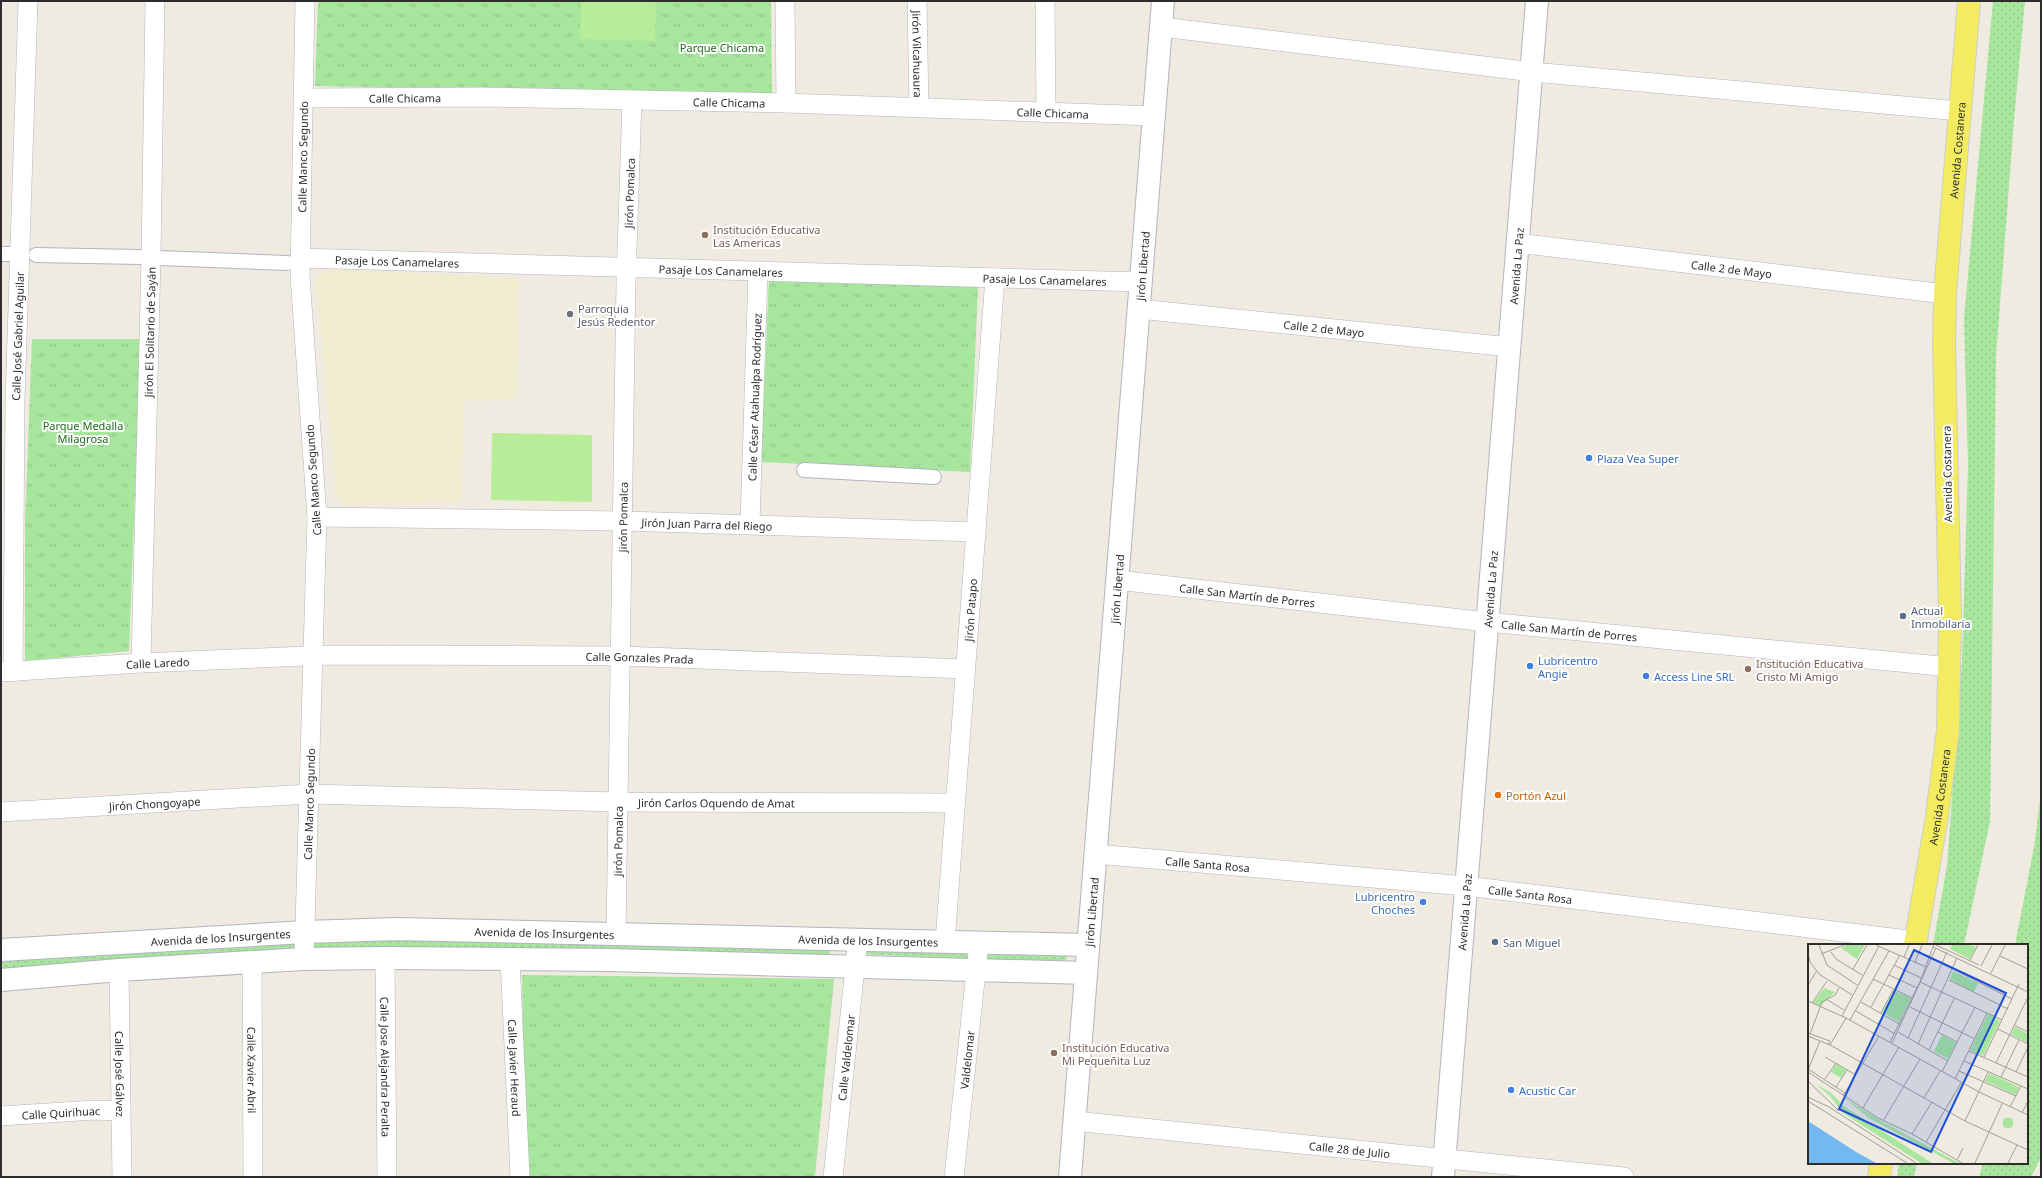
<svg xmlns="http://www.w3.org/2000/svg" width="2042" height="1178" font-family="'Noto Sans',sans-serif">
  <defs>
    <pattern id="grass-dots" width="8" height="8" patternUnits="userSpaceOnUse"><rect width="8" height="8" fill="#a8e59d"/><path d="M2 2h.1M6 6h.1" fill="none" stroke="#91c588" stroke-width="1.8" stroke-linecap="round"/></pattern>
    <pattern id="park-tufts" width="24" height="20" patternUnits="userSpaceOnUse"><rect width="24" height="20" fill="#a8e59d"/><path d="M3 7l-1-3M5 7V3M7 7l1-3M15 17l-1-3M17 17v-4M19 17l1-3" fill="none" stroke="#91c588"/></pattern>
  </defs>
  <rect width="100%" height="100%" fill="#efebe0"/>
  <path fill="#f0ecd0" d="M328,269L519,278L517,399L464,401L462,502L344,505L336,496L316,279Z"/>
  <path fill="url(#grass-dots)" d="M1993,1H2025L2014,120L1996,357L1990,821L1964,945H1933L1947,866L1962,663L1968,465L1964,319Z
    M2041,793V1158L2031,1177H1979L1983,1163H2027V945H2015L2034,847Z
    M385,935L830,943V956L1,975V958Z
    M863,946L1068,952L1065,963L860,954Z
    M1899,1163H1917L1914,1177H1897Z"/>
  <path fill="url(#park-tufts)" d="M318,1H771L772,94L315,86Z
    M769,277L978,287L970,472L761,462Z
    M32,339H141L129,651L25,661V523Z
    M522,975L834,979L815,1177H526Z"/>
  <path fill="#b9ec99" d="M581,1H656L655,41L580,39Z
    M492,433L592,435V502L491,500Z"/>
  <g fill="none" stroke-linecap="round" stroke-linejoin="round">
    <g stroke="#b3b3c1" stroke-width="16">
      <path id="pedestrian" d="M1,254H12
        M36,255L140,257
        M159,258L287,263
        M804,470L934,477"/>
    </g>
    <g stroke="#b3b3c1" stroke-width="20">
      <g id="minor">
        <path d="M785,1L786,103"/>
        <path id="s1" d="M917,1L919,108"/>
        <path d="M1045,1L1046,113"/>
        <path d="M1162,27L1533,72L1959,111"/>
        <path id="s2" d="M303,98L482,97L786,103L1154,116"/>
        <path id="s3" d="M1517,243L1945,294"/>
        <path id="s4" d="M300,258L1141,282"/>
        <path id="s5" d="M1139,309L1510,347"/>
        <path id="s6" d="M317,517L624,521L976,532"/>
        <path id="s7" d="M750,524L758,271"/>
        <path id="s8" d="M1117,580L1487,622L1950,667"/>
        <path id="s9" d="M141,663L151,258L155,1"/>
        <path id="s10" d="M1,672L141,663L330,655L622,656L965,669"/>
        <path id="s11" d="M13,672L15,400L28,1"/>
        <path id="s12" d="M1,812L309,794L619,802L955,803"/>
        <path id="s13" d="M1095,854L1466,886L1916,941"/>
        <path id="s14" d="M616,934L626,281L632,100"/>
        <path id="s15" d="M945,942L995,278"/>
        <path id="s16" d="M385,958L387,1177"/>
        <path id="s17" d="M304,959L317,517L300,276L305,1"/>
        <path id="s18" d="M510,959L520,1177"/>
        <path id="s19" d="M252,962L253,1177"/>
        <path id="s20" d="M119,970L122,1177"/>
        <path id="s21" d="M1,1116L95,1110L121,1111"/>
        <path id="s22" d="M1074,1121L1624,1177"/>
        <path id="s23" d="M833,1177L858,939"/>
        <path id="s24" d="M954,1177L979,943"/>
      </g>
    </g>
    <g stroke="#b3b3c1" stroke-width="24">
      <g id="tertiary">
        <path id="s25" d="M1,950L305,932L397,929L1088,945"/>
        <path d="M1,980L119,970L304,959L385,958L609,960L1086,973"/>
        <path id="s26" d="M1070,1177L1163,1"/>
      </g>
    </g>
    <g stroke="#b3b3c1" stroke-width="24">
      <g id="secondary">
        <path id="s27" d="M1443,1177L1537,1"/>
      </g>
    </g>
    <g stroke="#cdcdcd" stroke-width="24">
      <g id="primary">
        <path id="s28" d="M1915,945L1937,816L1948,730L1950,617L1944,344L1945,294L1969,1"/>
        <path d="M1879,1177L1881,1163"/>
      </g>
    </g>
    <use href="#pedestrian" stroke="#fff" stroke-width="14"/>
    <use href="#minor" stroke="#fff" stroke-width="19"/>
    <use href="#tertiary" stroke="#fff" stroke-width="22"/>
    <use href="#secondary" stroke="#fff" stroke-width="22"/>
    <use href="#primary" stroke="#f3ec61" stroke-width="22"/>
  </g>
  <g fill="#8d6e63" stroke="#fff" stroke-width="1.5">
    <circle cx="705" cy="235" r="4"/>
    <circle cx="1748" cy="669" r="4"/>
    <circle cx="1054" cy="1053" r="4"/>
  </g>
  <circle fill="#6b7280" stroke="#fff" stroke-width="1.5" cx="570" cy="314" r="4"/>
  <g fill="#3f7fe0" stroke="#fff" stroke-width="1.5">
    <circle cx="1589" cy="458" r="4"/>
    <circle cx="1530" cy="666" r="4"/>
    <circle cx="1646" cy="676" r="4"/>
    <circle cx="1423" cy="902" r="4"/>
    <circle cx="1511" cy="1090" r="4"/>
  </g>
  <g fill="#5c6f8a" stroke="#fff" stroke-width="1.5">
    <circle cx="1903" cy="616" r="4"/>
    <circle cx="1495" cy="942" r="4"/>
  </g>
  <circle fill="#e8710a" stroke="#fff" stroke-width="1.5" cx="1498" cy="795" r="4"/>
  <g text-anchor="middle" dominant-baseline="central" stroke-width="4" stroke-linejoin="round" paint-order="stroke">
    <g font-size="11" fill="#1c6d1a" stroke="#fff">
      <text x="722" y="47">Parque Chicama</text>
      <text x="83" y="425">Parque Medalla<tspan x="83" dy="13">Milagrosa</tspan></text>
    </g>
    <g font-size="11" fill="#2d2d2d" stroke="#fff">
      <text stroke="none"><textPath href="#s1" startOffset="53">Jirón Vilcahuaura</textPath></text>
      <text stroke="none"><textPath href="#s2" startOffset="102">Calle Chicama</textPath></text>
      <text stroke="none"><textPath href="#s2" startOffset="426">Calle Chicama</textPath></text>
      <text stroke="none"><textPath href="#s2" startOffset="750">Calle Chicama</textPath></text>
      <text stroke="none"><textPath href="#s28" startOffset="798">Avenida Costanera</textPath></text>
      <text stroke="none"><textPath href="#s17" startOffset="803">Calle Manco Segundo</textPath></text>
      <text stroke="none"><textPath href="#s14" startOffset="741">Jirón Pomalca</textPath></text>
      <text stroke="none"><textPath href="#s4" startOffset="97">Pasaje Los Canamelares</textPath></text>
      <text stroke="none"><textPath href="#s26" startOffset="914">Jirón Libertad</textPath></text>
      <text stroke="none"><textPath href="#s27" startOffset="914">Avenida La Paz</textPath></text>
      <text stroke="none"><textPath href="#s3" startOffset="216">Calle 2 de Mayo</textPath></text>
      <text stroke="none"><textPath href="#s4" startOffset="421">Pasaje Los Canamelares</textPath></text>
      <text stroke="none"><textPath href="#s4" startOffset="745">Pasaje Los Canamelares</textPath></text>
      <text stroke="none"><textPath href="#s5" startOffset="186">Calle 2 de Mayo</textPath></text>
      <text stroke="none"><textPath href="#s9" startOffset="331">Jirón El Solitario de Sayán</textPath></text>
      <text stroke="none"><textPath href="#s11" startOffset="336">Calle José Gabriel Aguilar</textPath></text>
      <text stroke="none"><textPath href="#s7" startOffset="127">Calle César Atahualpa Rodríguez</textPath></text>
      <text transform="translate(1947 474) rotate(-91)">Avenida Costanera</text>
      <text transform="translate(313 480) rotate(-94)">Calle Manco Segundo</text>
      <text stroke="none"><textPath href="#s14" startOffset="417">Jirón Pomalca</textPath></text>
      <text stroke="none"><textPath href="#s6" startOffset="390">Jirón Juan Parra del Riego</textPath></text>
      <text stroke="none"><textPath href="#s26" startOffset="590">Jirón Libertad</textPath></text>
      <text stroke="none"><textPath href="#s27" startOffset="590">Avenida La Paz</textPath></text>
      <text stroke="none"><textPath href="#s8" startOffset="131">Calle San Martín de Porres</textPath></text>
      <text stroke="none"><textPath href="#s15" startOffset="333">Jirón Patapo</textPath></text>
      <text stroke="none"><textPath href="#s8" startOffset="455">Calle San Martín de Porres</textPath></text>
      <text stroke="none"><textPath href="#s10" startOffset="639">Calle Gonzales Prada</textPath></text>
      <text stroke="none"><textPath href="#s10" startOffset="157">Calle Laredo</textPath></text>
      <text stroke="none"><textPath href="#s28" startOffset="150">Avenida Costanera</textPath></text>
      <text stroke="none"><textPath href="#s12" startOffset="716">Jirón Carlos Oquendo de Amat</textPath></text>
      <text stroke="none"><textPath href="#s12" startOffset="154">Jirón Chongoyape</textPath></text>
      <text stroke="none"><textPath href="#s17" startOffset="155">Calle Manco Segundo</textPath></text>
      <text stroke="none"><textPath href="#s14" startOffset="93">Jirón Pomalca</textPath></text>
      <text stroke="none"><textPath href="#s13" startOffset="113">Calle Santa Rosa</textPath></text>
      <text stroke="none"><textPath href="#s13" startOffset="437">Calle Santa Rosa</textPath></text>
      <text stroke="none"><textPath href="#s26" startOffset="266">Jirón Libertad</textPath></text>
      <text stroke="none"><textPath href="#s27" startOffset="266">Avenida La Paz</textPath></text>
      <text stroke="none"><textPath href="#s25" startOffset="544">Avenida de los Insurgentes</textPath></text>
      <text stroke="none"><textPath href="#s25" startOffset="220">Avenida de los Insurgentes</textPath></text>
      <text stroke="none"><textPath href="#s25" startOffset="868">Avenida de los Insurgentes</textPath></text>
      <text stroke="none"><textPath href="#s23" startOffset="120">Calle Valdelomar</textPath></text>
      <text stroke="none"><textPath href="#s24" startOffset="118">Valdelomar</textPath></text>
      <text stroke="none"><textPath href="#s16" startOffset="109">Calle Jose Alejandra Peralta</textPath></text>
      <text stroke="none"><textPath href="#s18" startOffset="109">Calle Javier Heraud</textPath></text>
      <text stroke="none"><textPath href="#s19" startOffset="108">Calle Xavier Abril</textPath></text>
      <text stroke="none"><textPath href="#s20" startOffset="104">Calle José Gálvez</textPath></text>
      <text stroke="none"><textPath href="#s21" startOffset="60">Calle Quirihuac</textPath></text>
      <text stroke="none"><textPath href="#s22" startOffset="277">Calle 28 de Julio</textPath></text>
    </g>
    <g font-size="11" fill="#785e54" stroke="#fff" text-anchor="start">
      <text x="713" y="229">Institución Educativa<tspan x="713" dy="13">Las Americas</tspan></text>
      <text x="1756" y="663">Institución Educativa<tspan x="1756" dy="13">Cristo Mi Amigo</tspan></text>
      <text x="1062" y="1047">Institución Educativa<tspan x="1062" dy="13">Mi Pequeñita Luz</tspan></text>
    </g>
    <g font-size="11" fill="#5b616d" stroke="#fff" text-anchor="start">
      <text x="578" y="308">Parroquia<tspan x="578" dy="13">Jesús Redentor</tspan></text>
    </g>
    <g font-size="11" fill="#366cbe" stroke="#fff" text-anchor="start">
      <text x="1597" y="458">Plaza Vea Super</text>
      <text x="1538" y="660">Lubricentro<tspan x="1538" dy="13">Angie</tspan></text>
      <text x="1654" y="676">Access Line SRL</text>
      <text x="1415" y="896" text-anchor="end">Lubricentro<tspan x="1415" dy="13">Choches</tspan></text>
      <text x="1519" y="1090">Acustic Car</text>
    </g>
    <g font-size="11" fill="#4e5e75" stroke="#fff" text-anchor="start">
      <text x="1911" y="610">Actual<tspan x="1911" dy="13">Inmobilaria</tspan></text>
      <text x="1503" y="942">San Miguel</text>
    </g>
    <g font-size="11" fill="#c56008" stroke="#fff" text-anchor="start">
      <text x="1506" y="795">Portón Azul</text>
    </g>
  </g>
  <g transform="translate(1808 944)">
    <rect width="220" height="220" fill="#efebe0"/>
    <path d="M8,140L23,149L37,163L124,219H113L35,169L22,152ZM36,154L75,178L151,219H145L61,174Z" fill="#a8e59d"/>
    <path d="M38,1H57L49,15L33,4ZM144,1H162L168,3L162,15L142,5ZM145,27L170,39L166,48L142,35ZM16,44L27,48L12,62L5,59ZM86,47L103,54L91,78L74,68ZM180,70L192,77L175,112L162,106ZM207,83L220,90V99L203,90ZM134,91L148,99L140,115L126,107ZM28,120L38,126L33,134L23,128ZM181,129L211,143L208,151L177,137ZM194.5 179a5.5 5.5 0 1 1 11 0a5.5 5.5 0 1 1-11 0Z" fill="#a8e59d"/>
    <path d="M0,177L48,208L68,219H0Z" fill="#73b8f1"/>
    <path fill="none" stroke="#a19f98" stroke-width="1" d="M11,1L19,21L49,41M68,1L118,23M126,1L125,3L220,48M128,1L171,21M23,8L28,15L54,31M0,9L2,18L11,30L44,51M13,10L36,1M192,12L220,25M96,13L101,1M162,16L170,1M107,18L114,1M86,21L113,34M173,22L184,1M45,25L59,1M145,25L204,55M183,29L197,1M81,31L109,44M65,35L104,54M141,36L200,65M112,38L194,76M0,41L8,28M18,55L36,66M0,57L38,74L171,148L220,171M53,58L93,81M4,59L19,37M63,63L92,11M102,63L167,95M48,67L87,90M73,69L85,46M34,72L71,2M42,76L81,7M206,81L220,88M190,85L220,100M90,88L140,117M130,88L149,98M0,89L22,97L20,100M2,90L14,58L27,51L31,44M0,92L24,102L157,177L220,206M100,94L139,8M82,98L112,38L125,3M84,99L128,4M110,100L149,14M22,101L38,74M121,106L146,55M161,107L220,133M17,113L48,131M176,113L211,40M156,117L220,145M188,119L220,53M0,125L37,149L35,151M0,126L12,97M151,127L208,152M0,128L70,174L104,190L154,219M134,128L167,63M208,128L220,103M193,133L211,96M17,135L28,119M147,135L179,69M0,137L31,167M28,143L39,126M37,149L71,92M0,153L21,163L108,219M116,154L132,127M0,157L99,219M202,163L213,142M55,164L91,103M214,169L220,157M75,177L112,115M157,177L180,128M104,190L124,158M118,198L153,139M149,216L155,204M167,219L194,160M200,219L209,201"/>
    <path fill="#1d4ed8" fill-opacity="0.15" stroke="#1d4ed8" stroke-width="2" d="M106,6L198,49L123,208L31,165Z"/>
    <rect width="220" height="220" fill="none" stroke="#2d2d2d" stroke-width="2"/>
  </g>
  <rect width="2042" height="1178" fill="none" stroke="#2d2d2d" stroke-width="4"/>
</svg>
